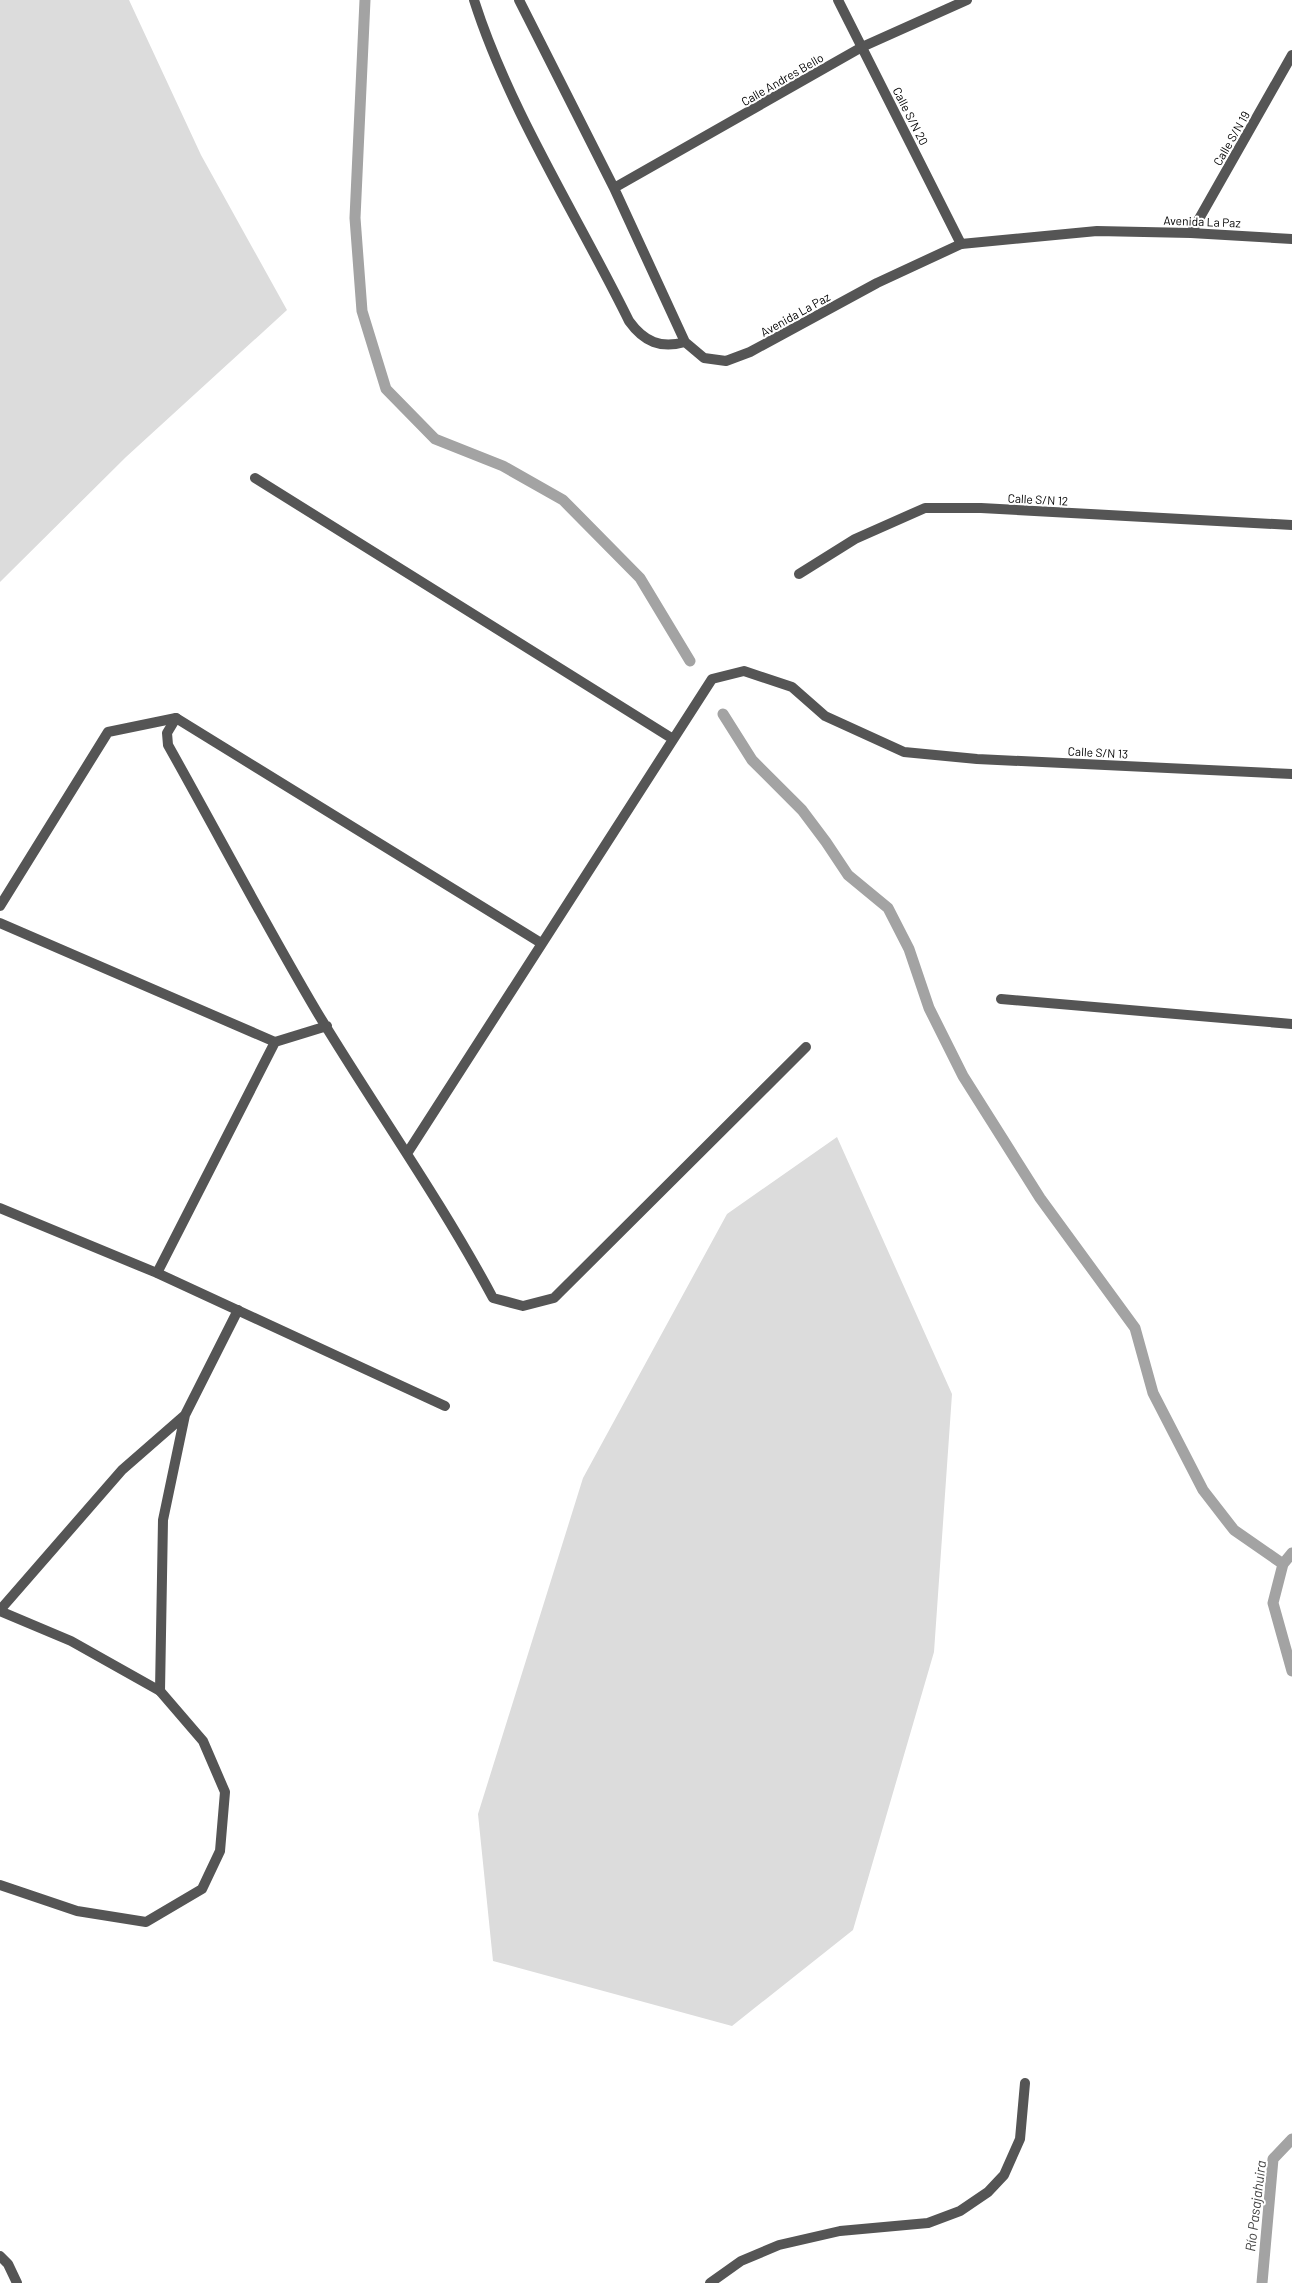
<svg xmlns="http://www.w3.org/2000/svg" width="1292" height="2283" font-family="Barlow,sans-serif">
  <rect width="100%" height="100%" fill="#fff"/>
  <path fill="#dcdcdc" d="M0,0H129L201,155L287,310L126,457L0,582Z
    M837,1137L952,1394L934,1652L853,1930L732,2026L493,1961L478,1814L583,1478L727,1214Z"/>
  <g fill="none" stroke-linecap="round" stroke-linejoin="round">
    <path stroke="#a3a3a3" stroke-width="11" d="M365,0L355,218L362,311L386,389L435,439L503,466L563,500L640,578L690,661
      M723,714L752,760L802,810L826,842L848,875L888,908L909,949L929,1008L963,1076L1040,1198L1135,1328L1153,1393L1203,1490L1234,1530L1283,1564
      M1292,1553L1283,1564L1273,1603L1292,1671
      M1262,2283L1273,2159L1292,2139"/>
    <path stroke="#555" stroke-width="10" d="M838,0L961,244
      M0,906L108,732L176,718
      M0,923L275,1042
      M0,1610L122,1470L185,1415
      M160,1691L163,1520L185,1415L238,1310"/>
    <path stroke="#555" stroke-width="10" d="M474,0C509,110 578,217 629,321C644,342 661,349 685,342
      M519,0L614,188L685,342L704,358L726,361L750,352L877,283L961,244L1097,231L1191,233L1292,239
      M614,188L862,47L967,0
      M1191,233L1292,55
      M255,478L673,739
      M799,574L855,539L925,508H981L1292,525
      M541,943L176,718L167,733L168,745C218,834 265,924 317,1012C375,1108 440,1199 493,1298L523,1306L554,1298L806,1047
      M1001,999L1292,1024
      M408,1152L712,679L744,671L792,687L825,716L904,752L977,759L1292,774
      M0,1208L157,1273L445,1406
      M157,1273L275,1042L327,1026
      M0,1611L71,1641L160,1691L203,1741L225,1792L220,1851L202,1889L146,1922L77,1911L0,1885
      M0,2256L8,2264L17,2283
      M710,2283L741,2261L779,2245L840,2231L928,2223L960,2211L988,2192L1004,2175L1020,2139L1025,2083"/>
  </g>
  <g text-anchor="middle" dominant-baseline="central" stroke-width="4" stroke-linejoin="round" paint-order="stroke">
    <g font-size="12" fill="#000" stroke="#fff">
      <text transform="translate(782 79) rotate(-30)">Calle Andres Bello</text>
      <text transform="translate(911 116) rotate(63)">Calle S/N 20</text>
      <text transform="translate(1231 138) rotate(-60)">Calle S/N 19</text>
      <text transform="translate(1202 221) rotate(2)">Avenida La Paz</text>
      <text transform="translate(795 314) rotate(-29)">Avenida La Paz</text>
      <text transform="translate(1038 499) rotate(3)">Calle S/N 12</text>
      <text transform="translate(1098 752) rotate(3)">Calle S/N 13</text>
    </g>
    <g font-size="14" font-style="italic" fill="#444" stroke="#fff">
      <text transform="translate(1255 2206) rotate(-83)">Río Pasajahuira</text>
    </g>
  </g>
</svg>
